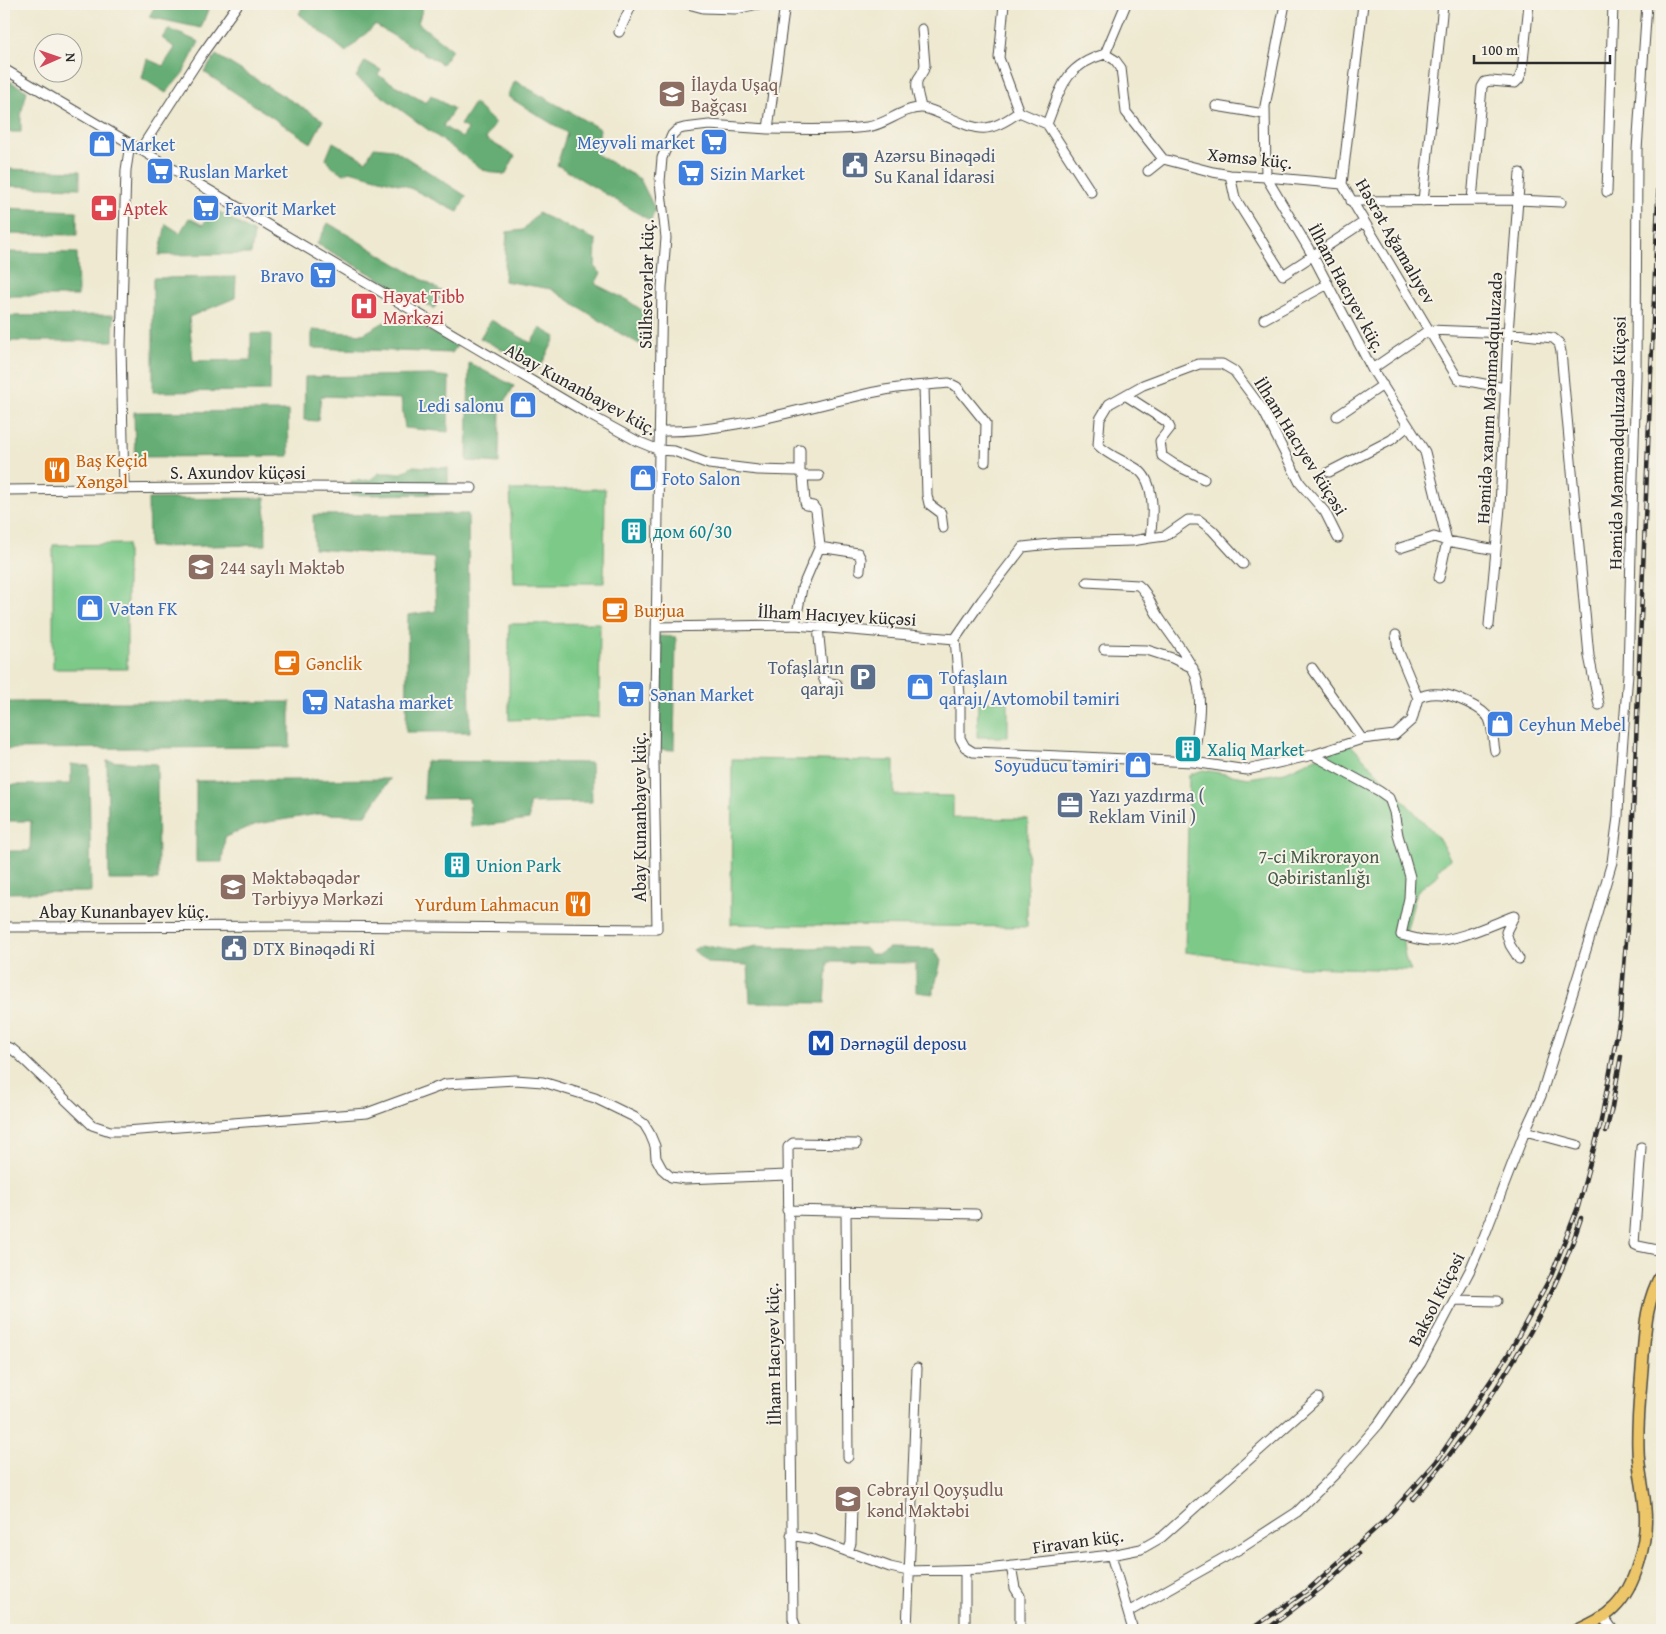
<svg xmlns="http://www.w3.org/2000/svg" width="1666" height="1634" font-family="'Gentium Book Plus',serif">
  <rect width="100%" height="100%" fill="#f7f3e8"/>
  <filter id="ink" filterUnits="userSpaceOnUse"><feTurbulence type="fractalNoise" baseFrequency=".02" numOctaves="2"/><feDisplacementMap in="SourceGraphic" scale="10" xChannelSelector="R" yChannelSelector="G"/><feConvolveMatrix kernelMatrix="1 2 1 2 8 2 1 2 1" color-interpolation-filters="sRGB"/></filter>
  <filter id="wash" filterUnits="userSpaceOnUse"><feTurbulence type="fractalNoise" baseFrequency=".0096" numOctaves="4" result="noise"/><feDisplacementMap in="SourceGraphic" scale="20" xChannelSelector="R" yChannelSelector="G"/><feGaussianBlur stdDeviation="1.12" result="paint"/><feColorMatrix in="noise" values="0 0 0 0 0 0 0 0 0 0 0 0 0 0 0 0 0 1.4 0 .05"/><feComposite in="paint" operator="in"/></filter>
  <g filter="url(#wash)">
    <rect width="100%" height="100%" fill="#eee9d0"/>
    <path fill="#7cc988" stroke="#547a5a" d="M605,489L604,583H514L510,490Z
      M127,544V669H53V545Z
      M600,623L599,717L509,720V624Z
      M978,701H1008V737H977Z
      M1349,743L1436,835L1451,859L1437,870L1439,874L1417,891L1403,943L1405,958L1411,970L1300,967L1185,952L1189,775L1203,770L1249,778L1285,772Z
      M732,759L894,761V795L953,796V818L1028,819L1027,927L731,924Z"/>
    <path fill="#65ad74" stroke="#486c50" d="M156,4H210L201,28L149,17Z
      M304,4H424L418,23L452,50L442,64L375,25L346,52L299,14Z
      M169,29L199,42L183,73L166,93L142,78L147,59L163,66L175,48L162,38Z
      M216,55L323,120L311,143L204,72Z
      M365,61L381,70L378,75L426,103L431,95L454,109L443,126L462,138L468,129L460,125L474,103L495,123L486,139L515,156L505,175L483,170L356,77Z
      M4,78L27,91L21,114V132H4Z
      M515,81L600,129L596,154L640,179L655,209L651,221L557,165L567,133L507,96Z
      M333,142L366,161L374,147L393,149L466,196L458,212L406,186L350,171L344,174L332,167L326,159Z
      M4,169L80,171V188L4,186Z
      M4,208L77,211V235L4,234Z
      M213,208L254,233L251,254L159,255L166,224L180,233L189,218L203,225Z
      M538,213L596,240L595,268L601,273L595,284L627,300L652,317L649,349L621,334L551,289L504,281L507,232L523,230Z
      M328,223L443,292L434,309L317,244Z
      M4,252L77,253L78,296H4Z
      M236,277L235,298L189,317L193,361L251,360V334H271L270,391L153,392V278Z
      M399,314L457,346L452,353L312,348V330L363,334Z
      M114,315L113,341H4V316Z
      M491,320L531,343L540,328L556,337L539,369L480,338Z
      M469,363L514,386L500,410L499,463L467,461Z
      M431,375L449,377L448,432L405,428L401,399L321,396L318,421L304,420L305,377Z
      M288,411L289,456L135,457L134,412Z
      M413,466L448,468V494L351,495V481L370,480L379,473H402Z
      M265,498L266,545L149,547L148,499Z
      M468,514L470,732H406L408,615L436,611L434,558L314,549L313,515Z
      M658,636L676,637L674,750L657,749Z
      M4,702H290V747L4,749Z
      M107,761L157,764L158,880H109Z
      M426,761L591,763L592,802L529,803V820L471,827L469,798L424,799Z
      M71,764L89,766L91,892L4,893V851H30L31,821H4V785L71,784Z
      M390,779L366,815L318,814L257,824L225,837L222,862H196V781Z
      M702,945L732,951L757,946L793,949L826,947L865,948L870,954H879L889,948L934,949L941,961L933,994L916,992V963L828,962L825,1003L750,1002L748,965L708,963L693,950Z"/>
  </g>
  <g filter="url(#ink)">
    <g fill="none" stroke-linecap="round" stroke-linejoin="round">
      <g stroke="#484844" stroke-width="11">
        <path id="minor" d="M688,4L703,8L736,9L758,4H786
          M785,4L768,129L709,125L684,128L677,130L672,135L662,158L660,182L666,238L662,287L659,450L674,451L709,464L758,470L796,471L800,472L803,476L805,502L806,505L813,506L816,510L820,546L802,588L795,625
          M1004,4L999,58L1019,112
          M1225,4H1226
          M1285,4L1265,106L1266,177L1313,256L1372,369L1425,452L1447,541L1439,578
          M1363,4L1342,184L1458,379L1505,388
          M619,32L632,4
          M1105,54L1126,4
          M4,69L588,414L637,441L659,450L654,762L657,929L305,926L4,927
          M1216,106L1264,114
          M921,108C920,100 914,86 918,79C921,74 924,72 925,65L922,29
          M1047,124L1091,192
          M768,129C799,129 836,131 867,127C886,125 902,108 921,108C928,108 936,112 943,115C978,130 986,136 1019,112L1047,124C1061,88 1064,66 1105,54L1115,60L1121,68L1126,112L1163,159L1213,172L1230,175L1266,177L1342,184
          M140,150L203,53L238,4
          M1148,171L1163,159
          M1230,175L1235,198L1283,275L1364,222
          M1607,192L1613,4
          M1472,200L1482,87L1485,82L1491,81L1515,83L1519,79L1522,71L1529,4
          M1351,201L1518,200L1561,202
          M1423,201L1443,4
          M1264,319L1328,284
          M1372,369L1429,330L1508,333L1553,338L1559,343L1561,352L1589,656L1599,705
          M924,386L927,495L929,504L941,513L943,528
          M1125,395L1167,422L1170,428L1160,441L1162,456L1174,464L1204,479
          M1337,416L1383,385
          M660,431C733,433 813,404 885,390C905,386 928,385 949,383L957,387L986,423L985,462
          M800,472V450
          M1329,472L1391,440L1408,426
          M803,476H819
          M124,489L121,345L126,170L130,144
          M4,490L297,487L472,488
          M1150,538L1165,536L1188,520H1199L1212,530L1243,564
          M819,547L858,553L861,559L860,570
          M1400,548L1434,537L1447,541L1496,550
          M1087,582L1138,585C1148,592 1151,606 1158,616C1169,633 1183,650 1192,667C1206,693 1197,734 1193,762
          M1489,625L1500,507L1508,333L1520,173
          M657,627L795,625L955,639L982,600L1023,547L1059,543L1132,541L1150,538C1153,519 1156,481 1137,469C1123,460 1110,457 1098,445L1100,419L1109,404L1143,385L1199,364H1222L1234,371L1263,410L1300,483L1325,512L1338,538
          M818,627L823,677L825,682L837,684
          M1396,635L1398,650L1418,698
          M955,639L960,696V738L965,747L973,752L1193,762L1247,770L1313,755L1362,739L1395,735L1412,720L1418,698
          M1104,649L1147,650L1172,658L1193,668
          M1312,668L1362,739
          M1418,698C1425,694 1433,693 1441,694C1453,695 1484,708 1489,719C1493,728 1493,741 1495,751
          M1313,755L1379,791L1389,798L1394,812L1398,835L1410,877L1409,898L1401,935C1411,937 1422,941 1432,941C1457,941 1490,925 1514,916L1506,932L1510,945L1519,959
          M4,1046L12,1049L18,1054L92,1125L110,1131H126L367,1113L446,1084L515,1080L543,1082L595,1098L634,1117L644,1124L650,1134L655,1146L656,1158L662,1169L671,1177L685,1179L787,1175
          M1525,1131L1577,1145
          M1641,1147L1634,1244L1638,1246L1662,1251
          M787,1210L976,1214
          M846,1212L848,1457
          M1455,1300L1497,1301
          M791,1535L813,1539L890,1567L908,1571L987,1569L1111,1555L1141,1549L1162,1537L1318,1398
          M848,1552L851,1543L852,1507
          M1111,1555L1133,1630
          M1011,1566L1015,1588L1020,1596V1630
          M1128,1612L1243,1547L1297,1512L1337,1472L1378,1425L1421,1363L1470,1270L1482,1242L1525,1131L1541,1096L1590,937L1612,862L1618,817L1619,790L1628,674L1632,511L1636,375L1637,150L1647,4
          M1604,1617L1613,1630
          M797,1630L793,1619L788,1147L793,1143L856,1144
          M907,1630L917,1368
          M965,1630V1570"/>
      </g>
      <g stroke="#484844" stroke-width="14">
        <path id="major" d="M1578,1630C1591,1624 1604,1618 1614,1608C1636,1587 1648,1539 1645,1509C1644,1489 1638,1469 1638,1449C1637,1422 1640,1395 1642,1369C1645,1334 1644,1305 1662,1273"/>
      </g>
      <use href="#minor" stroke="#fff" stroke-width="9"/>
      <use href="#major" stroke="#ecc669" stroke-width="11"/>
      <g stroke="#2b2b2b" stroke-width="4.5">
        <path id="rail" d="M1606,1132L1612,1107L1621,1056
          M1413,1499C1443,1466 1468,1431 1493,1393C1529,1338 1561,1281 1581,1218
          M1250,1630L1309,1589L1385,1520L1436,1462L1508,1355L1551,1276L1578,1207L1600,1126L1620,1018L1630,890L1662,101
          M1266,1630L1325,1585L1358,1554"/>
      </g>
      <use href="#rail" stroke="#f7f3e8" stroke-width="2.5" stroke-dasharray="8" stroke-linecap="butt"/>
    </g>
  </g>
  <defs>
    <g id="school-square" transform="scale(1.4375)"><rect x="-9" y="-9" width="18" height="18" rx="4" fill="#8d6e63" stroke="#f7f3e8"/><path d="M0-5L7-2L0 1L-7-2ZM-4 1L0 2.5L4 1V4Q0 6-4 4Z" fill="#fff"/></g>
    <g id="supermarket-square" transform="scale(1.4375)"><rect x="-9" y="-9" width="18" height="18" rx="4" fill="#3f7fe0" stroke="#f7f3e8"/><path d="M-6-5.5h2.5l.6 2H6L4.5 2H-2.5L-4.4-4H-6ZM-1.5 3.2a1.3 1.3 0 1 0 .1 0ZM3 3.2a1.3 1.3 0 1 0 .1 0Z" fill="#fff"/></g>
    <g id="shop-square" transform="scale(1.4375)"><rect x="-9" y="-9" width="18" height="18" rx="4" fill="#3f7fe0" stroke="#f7f3e8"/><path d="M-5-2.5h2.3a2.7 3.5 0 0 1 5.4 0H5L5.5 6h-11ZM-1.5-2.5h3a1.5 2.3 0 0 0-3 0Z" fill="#fff"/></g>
    <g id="civic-square" transform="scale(1.4375)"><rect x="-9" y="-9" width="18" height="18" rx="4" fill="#5c6f8a" stroke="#f7f3e8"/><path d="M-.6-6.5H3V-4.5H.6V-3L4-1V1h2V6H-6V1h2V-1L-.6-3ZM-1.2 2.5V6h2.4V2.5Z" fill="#fff"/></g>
    <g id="pharmacy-square" transform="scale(1.4375)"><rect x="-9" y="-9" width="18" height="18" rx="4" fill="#e0444e" stroke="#f7f3e8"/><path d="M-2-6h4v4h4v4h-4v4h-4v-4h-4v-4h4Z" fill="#fff"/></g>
    <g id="hospital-square" transform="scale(1.4375)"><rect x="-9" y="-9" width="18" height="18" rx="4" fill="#e0444e" stroke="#f7f3e8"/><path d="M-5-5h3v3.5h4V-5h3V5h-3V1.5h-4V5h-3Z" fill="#fff"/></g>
    <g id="restaurant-square" transform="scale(1.4375)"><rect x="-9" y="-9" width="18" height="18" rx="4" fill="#e8710a" stroke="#f7f3e8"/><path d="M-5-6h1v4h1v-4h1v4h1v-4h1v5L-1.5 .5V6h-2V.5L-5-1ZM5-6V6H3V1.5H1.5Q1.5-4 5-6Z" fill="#fff"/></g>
    <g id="building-square" transform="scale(1.4375)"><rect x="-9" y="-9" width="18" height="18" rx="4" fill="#0f9aa8" stroke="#f7f3e8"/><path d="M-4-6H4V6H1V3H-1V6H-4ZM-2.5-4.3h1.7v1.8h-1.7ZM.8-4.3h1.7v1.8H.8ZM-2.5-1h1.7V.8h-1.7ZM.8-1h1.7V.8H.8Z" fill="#fff"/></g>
    <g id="cafe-square" transform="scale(1.4375)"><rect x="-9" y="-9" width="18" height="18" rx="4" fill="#e8710a" stroke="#f7f3e8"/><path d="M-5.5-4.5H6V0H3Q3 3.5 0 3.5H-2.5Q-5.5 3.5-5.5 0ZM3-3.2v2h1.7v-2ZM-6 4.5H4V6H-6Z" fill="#fff"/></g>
    <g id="parking-square" transform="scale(1.4375)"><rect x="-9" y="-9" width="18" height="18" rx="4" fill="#5c6f8a" stroke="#f7f3e8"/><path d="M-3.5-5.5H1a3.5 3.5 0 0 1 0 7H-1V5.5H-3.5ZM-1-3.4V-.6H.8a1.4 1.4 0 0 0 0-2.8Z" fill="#fff"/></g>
    <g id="office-square" transform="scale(1.4375)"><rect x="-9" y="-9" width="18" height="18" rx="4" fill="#5c6f8a" stroke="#f7f3e8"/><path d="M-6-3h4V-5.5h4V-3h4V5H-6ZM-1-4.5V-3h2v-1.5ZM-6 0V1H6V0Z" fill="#fff"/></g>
    <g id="metro-square" transform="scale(1.4375)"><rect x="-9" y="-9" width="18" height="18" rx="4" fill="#1a4fb4" stroke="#f7f3e8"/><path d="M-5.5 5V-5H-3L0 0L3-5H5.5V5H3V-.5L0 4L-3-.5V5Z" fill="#fff"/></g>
  </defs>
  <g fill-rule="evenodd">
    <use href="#school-square" x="672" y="94"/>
    <use href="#supermarket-square" x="714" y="142"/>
    <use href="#shop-square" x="102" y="144"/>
    <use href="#civic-square" x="855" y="165"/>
    <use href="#supermarket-square" x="160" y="171"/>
    <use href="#supermarket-square" x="691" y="173"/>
    <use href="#pharmacy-square" x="104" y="208"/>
    <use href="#supermarket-square" x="206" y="208"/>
    <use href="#supermarket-square" x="323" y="275"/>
    <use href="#hospital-square" x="364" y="306"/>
    <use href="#shop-square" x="523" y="405"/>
    <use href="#restaurant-square" x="57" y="470"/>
    <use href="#shop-square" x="643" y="478"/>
    <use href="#building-square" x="634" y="531"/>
    <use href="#school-square" x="201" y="567"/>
    <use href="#shop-square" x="90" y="608"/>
    <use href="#cafe-square" x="615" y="610"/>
    <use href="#cafe-square" x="287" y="663"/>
    <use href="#parking-square" x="863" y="677"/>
    <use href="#shop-square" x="920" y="687"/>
    <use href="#supermarket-square" x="631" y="694"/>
    <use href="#supermarket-square" x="315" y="702"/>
    <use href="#shop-square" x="1500" y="724"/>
    <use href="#building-square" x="1188" y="749"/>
    <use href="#shop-square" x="1138" y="765"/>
    <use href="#office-square" x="1070" y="805"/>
    <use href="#building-square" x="457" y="865"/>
    <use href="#school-square" x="233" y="887"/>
    <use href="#restaurant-square" x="578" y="904"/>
    <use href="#civic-square" x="234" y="948"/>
    <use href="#metro-square" x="821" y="1043"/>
    <use href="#school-square" x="848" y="1499"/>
  </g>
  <g text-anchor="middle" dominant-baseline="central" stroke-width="4" stroke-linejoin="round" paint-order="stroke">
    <g font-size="18" fill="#785e54" stroke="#f7f3e8" text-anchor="start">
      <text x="691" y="84">İlayda Uşaq<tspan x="691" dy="21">Bağçası</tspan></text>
      <text x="220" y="567">244 saylı Məktəb</text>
      <text x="252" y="877">Məktəbəqədər<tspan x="252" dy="21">Tərbiyyə Mərkəzi</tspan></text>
      <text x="867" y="1489">Cəbrayıl Qoyşudlu<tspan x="867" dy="21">kənd Məktəbi</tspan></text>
    </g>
    <g font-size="18" fill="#366cbe" stroke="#f7f3e8" text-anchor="start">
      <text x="695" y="142" text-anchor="end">Meyvəli market</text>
      <text x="121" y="144">Market</text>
      <text x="179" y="171">Ruslan Market</text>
      <text x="710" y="173">Sizin Market</text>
      <text x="225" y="208">Favorit Market</text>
      <text x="304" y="275" text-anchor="end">Bravo</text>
      <text x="504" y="405" text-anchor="end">Ledi salonu</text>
      <text x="662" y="478">Foto Salon</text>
      <text x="109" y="608">Vətən FK</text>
      <text x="939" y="677">Tofaşlaın<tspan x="939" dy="21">qarajı/Avtomobil təmiri</tspan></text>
      <text x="650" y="694">Sənan Market</text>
      <text x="334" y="702">Natasha market</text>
      <text x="1519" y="724">Ceyhun Mebel</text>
      <text x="1119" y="765" text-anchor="end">Soyuducu təmiri</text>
    </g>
    <g font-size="18" fill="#4e5e75" stroke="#f7f3e8" text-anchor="start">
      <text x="874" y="155">Azərsu Binəqədi<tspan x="874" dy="21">Su Kanal İdarəsi</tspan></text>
      <text x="844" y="667" text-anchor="end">Tofaşların<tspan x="844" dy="21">qarajı</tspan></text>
      <text x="1089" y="795">Yazı yazdırma (<tspan x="1089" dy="21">Reklam Vinil )</tspan></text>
      <text x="253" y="948">DTX Binəqədi Rİ</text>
    </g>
    <g font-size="18" fill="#2b2b2b" stroke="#f7f3e8">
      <text transform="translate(1250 158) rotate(6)">Xəmsə küç.</text>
      <text transform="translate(1396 241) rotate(60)">Həsrət Ağamalıyev</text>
      <text transform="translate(646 284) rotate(-89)">Sülhsevərlər küç.</text>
      <text transform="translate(1347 288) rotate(62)">İlham Hacıyev küç.</text>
      <text transform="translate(581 389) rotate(29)">Abay Kunanbayev küç.</text>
      <text transform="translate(1489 398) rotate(-87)">Həmidə xanım Məmmədquluzadə</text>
      <text transform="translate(1617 443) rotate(-89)">Həmidə Məmmədquluzadə Küçəsi</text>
      <text transform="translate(1301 446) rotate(58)">İlham Hacıyev küçəsi</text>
      <text x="238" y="472">S. Axundov küçəsi</text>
      <text transform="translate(837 615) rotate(3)">İlham Hacıyev küçəsi</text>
      <text transform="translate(639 817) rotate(-90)">Abay Kunanbayev küç.</text>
      <text x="124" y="911">Abay Kunanbayev küç.</text>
      <text transform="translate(1436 1299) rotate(-63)">Baksol Küçəsi</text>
      <text transform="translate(773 1354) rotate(-91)">İlham Hacıyev küç.</text>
      <text transform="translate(1078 1541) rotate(-8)">Firavan küç.</text>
    </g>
    <g font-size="18" fill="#be3a42" stroke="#f7f3e8" text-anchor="start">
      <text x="123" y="208">Aptek</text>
      <text x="383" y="296">Həyat Tibb<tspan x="383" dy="21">Mərkəzi</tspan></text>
    </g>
    <g font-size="18" fill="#c56008" stroke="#f7f3e8" text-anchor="start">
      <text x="76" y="460">Baş Keçid<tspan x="76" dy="21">Xəngəl</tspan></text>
      <text x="634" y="610">Burjua</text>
      <text x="306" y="663">Gənclik</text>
      <text x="559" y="904" text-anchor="end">Yurdum Lahmacun</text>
    </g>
    <g font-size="18" fill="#0d838f" stroke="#f7f3e8" text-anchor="start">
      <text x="653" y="531">дом 60/30</text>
      <text x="1207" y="749">Xaliq Market</text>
      <text x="476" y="865">Union Park</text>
    </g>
    <g font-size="18" fill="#435a47" stroke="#f7f3e8">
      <text x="1319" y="856">7-ci Mikrorayon<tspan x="1319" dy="21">Qəbiristanlığı</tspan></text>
    </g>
    <g font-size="18" fill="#164399" stroke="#f7f3e8" text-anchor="start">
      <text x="840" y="1043">Dərnəgül deposu</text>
    </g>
  </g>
  <rect width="1666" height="1634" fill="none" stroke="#f7f3e8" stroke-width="20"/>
  <g transform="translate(58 58) rotate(88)"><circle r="24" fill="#f7f3e8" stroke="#a5a39c"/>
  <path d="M0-4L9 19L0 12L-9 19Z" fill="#d1495b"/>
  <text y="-8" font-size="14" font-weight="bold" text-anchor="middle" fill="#2b2b2b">N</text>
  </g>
  <path d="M1474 55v8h136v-8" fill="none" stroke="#2b2b2b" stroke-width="2.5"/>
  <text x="1481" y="55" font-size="15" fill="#2b2b2b" stroke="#f7f3e8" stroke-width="4" paint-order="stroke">100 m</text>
</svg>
